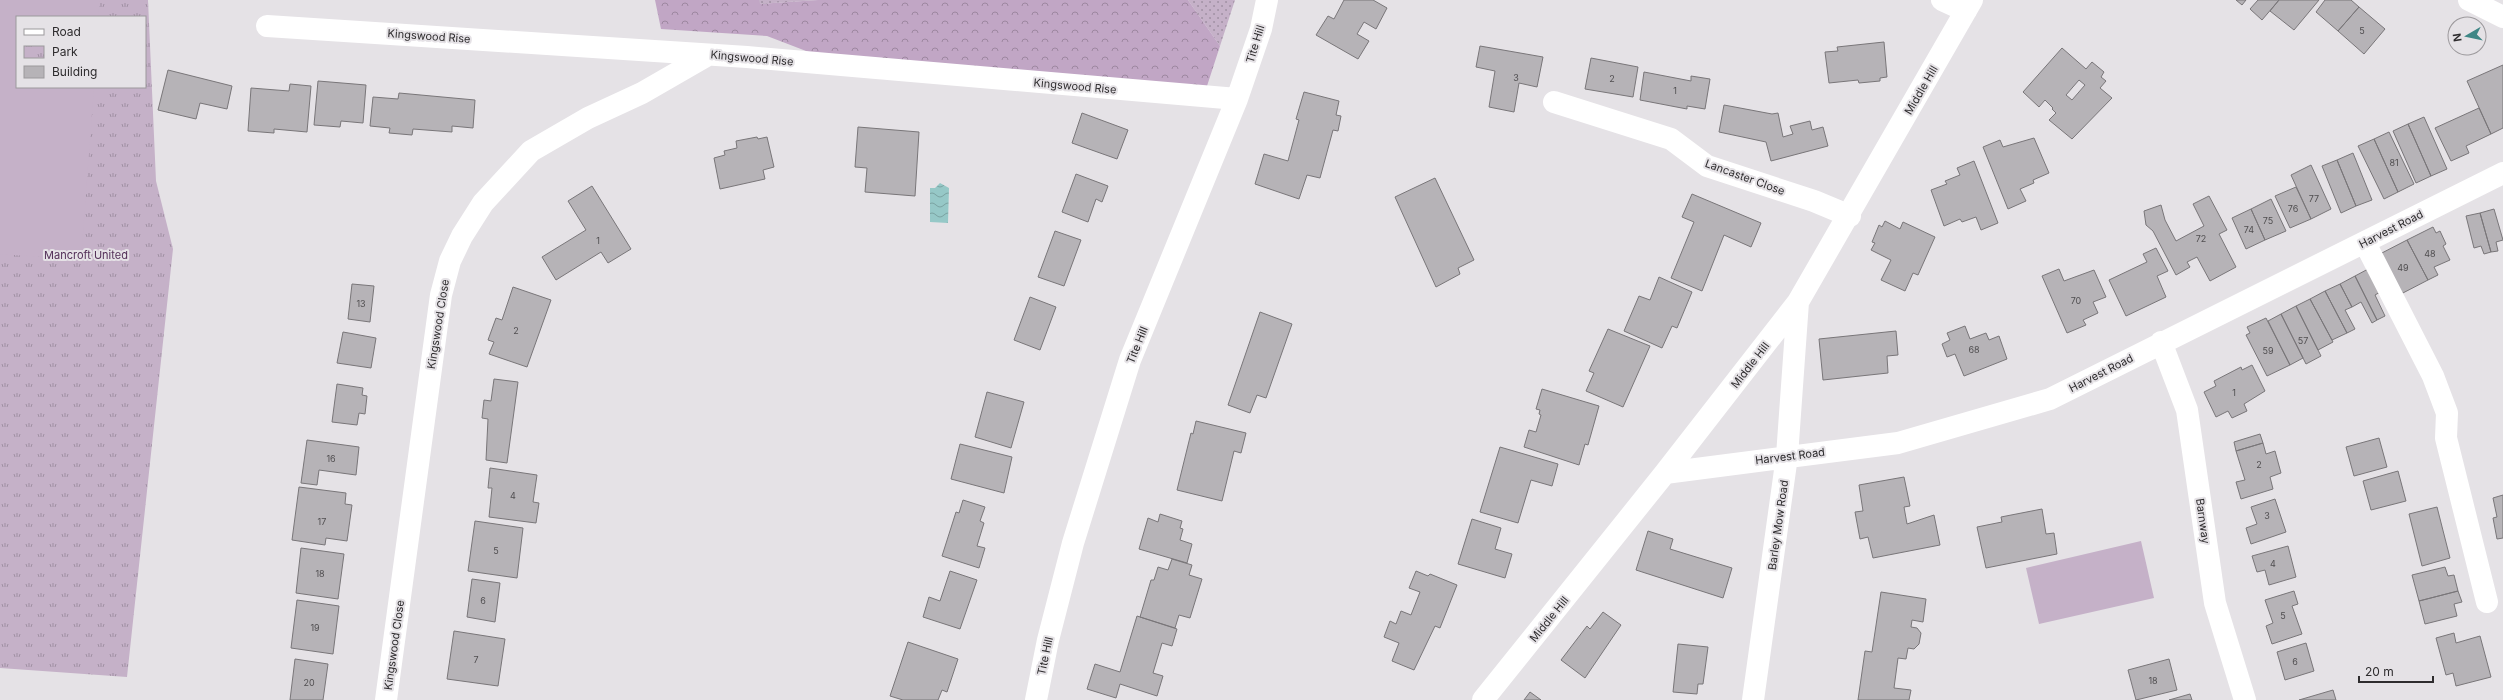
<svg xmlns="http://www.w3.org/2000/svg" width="2503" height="700" font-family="Inter,sans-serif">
  <defs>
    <pattern id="grass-dots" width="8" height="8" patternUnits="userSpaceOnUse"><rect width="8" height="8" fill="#c5b1c8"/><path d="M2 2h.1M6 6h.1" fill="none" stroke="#a090a3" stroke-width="1.8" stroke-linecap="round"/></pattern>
    <pattern id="forest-crowns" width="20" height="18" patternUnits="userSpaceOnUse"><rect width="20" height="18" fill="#c1a6c5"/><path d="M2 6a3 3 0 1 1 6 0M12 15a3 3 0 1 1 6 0" fill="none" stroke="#9d87a0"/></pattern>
    <pattern id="park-tufts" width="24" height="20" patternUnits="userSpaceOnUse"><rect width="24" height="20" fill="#c5b1c8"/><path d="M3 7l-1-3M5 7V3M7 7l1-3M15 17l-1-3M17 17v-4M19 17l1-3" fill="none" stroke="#a090a3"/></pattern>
    <pattern id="water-waves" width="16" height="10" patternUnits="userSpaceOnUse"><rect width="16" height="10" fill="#96c8c7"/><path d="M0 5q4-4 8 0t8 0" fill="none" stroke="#7ba3a2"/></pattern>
  </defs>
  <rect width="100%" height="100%" fill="#e5e2e6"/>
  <path fill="url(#grass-dots)" d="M759,0H818L759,4Z
    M1188,0H1235L1220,46Z"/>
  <path fill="url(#forest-crowns)" d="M655,0H759L760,4L818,0H1188L1220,46L1207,86L879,79L767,36L661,29Z"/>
  <path fill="url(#park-tufts)" fill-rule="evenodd" d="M0,0H148L156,181L173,249L127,677L0,668ZM17,17H145V87H17Z"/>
  <path fill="#c5b1c8" d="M0,0H100L98,17H17V87H94L81,260L0,254Z
    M2141,541L2154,598L2039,624L2026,568Z"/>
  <path fill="url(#water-waves)" d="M940,183L949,188L948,223L930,222V188H935Z"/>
  <path fill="#b6b3b7" stroke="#797679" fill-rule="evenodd" d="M1344,0H1373L1387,8L1376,29L1364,22L1357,34L1369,41L1358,59L1316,35L1328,16L1334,19Z
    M2236,0H2246L2242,5Z
    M2258,0H2279L2262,20L2250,9Z
    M2279,0H2319L2294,30L2270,11Z
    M2325,0H2351L2359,7L2338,31L2316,12Z
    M2359,7L2385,29L2364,54L2338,31Z
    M1884,42L1887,77L1880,78V81L1859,83L1858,80L1829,83L1825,52L1838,51L1837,47Z
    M1480,46L1543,57L1537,87L1519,83L1514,112L1489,107L1495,71L1476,67Z
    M2062,48L2086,69L2092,62L2104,72L2101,77L2106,81L2100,88L2112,98L2072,139L2049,120L2056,113L2052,109L2053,108L2045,100L2039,107L2023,92ZM2079,80L2085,85L2072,100L2066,95Z
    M1591,58L1638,67L1633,97L1585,89Z
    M2503,65V128L2491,134L2467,81Z
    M168,70L232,86L227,109L200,103L196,119L158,110Z
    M1644,72L1691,81V76L1710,79L1705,109L1687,106V109L1640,100Z
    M318,81L366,85L363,123L341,121L340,127L314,125Z
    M290,84L311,86L307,132L274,129V133L248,131L251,88L289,91Z
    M1304,92L1339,101L1336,115L1341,116L1338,131L1333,130L1320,178L1307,175L1299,199L1255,184L1264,154L1288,161L1299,120L1296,119Z
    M399,93L475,100L473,128L452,126V132L413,129L412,135L389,133L390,128L370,126L373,97L398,99Z
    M1724,105L1772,114L1778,113L1783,137L1793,134L1790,126L1810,121L1812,130L1823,127L1828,146L1771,161L1766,142L1719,132Z
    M2479,108L2491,134L2466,146L2469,153L2451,161L2435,128Z
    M1082,113L1128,130L1117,159L1072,143Z
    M2424,117L2447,169L2431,176L2408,124Z
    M2408,124L2431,176L2416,183L2393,131Z
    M858,127L919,132L915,196L865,192L867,168L855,167Z
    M2389,132L2414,184L2398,192L2374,139Z
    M757,137L758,139L767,137L774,167L763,170L765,179L720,189L714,158L725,155L724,151L737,148L736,141Z
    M2034,138L2049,173L2033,180L2034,183L2020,189L2026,201L2008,209L1983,147L2000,140L2003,147Z
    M2374,139L2398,192L2384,199L2358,146Z
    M2353,153L2372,200L2356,206L2337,160Z
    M2337,160L2356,206L2341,213L2322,166Z
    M1974,161L1998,223L1981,230L1976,217L1962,222L1960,219L1944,226L1931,190L1947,184L1945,181L1960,175L1957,168Z
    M2311,165L2331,209L2311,219L2291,175Z
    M1076,174L1108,186L1102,202L1096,199L1088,222L1062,212Z
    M1435,178L1474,260L1458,268L1460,274L1436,287L1395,197Z
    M592,186L631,249L608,263L601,252L556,280L542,257L586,230L568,201Z
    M2296,187L2311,219L2290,228L2275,196Z
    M1692,194L1761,223L1751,247L1724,235L1702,291L1671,278L1694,222L1682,217Z
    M2209,196L2227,230L2219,234L2236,267L2210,281L2197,257L2187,262L2190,267L2176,275L2153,231L2146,225L2144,211L2161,205L2165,220L2176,241L2204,226L2193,204Z
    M2271,199L2286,231L2265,240L2251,209Z
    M2251,209L2265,240L2246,249L2232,218Z
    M2494,209L2503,240L2496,242L2498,251L2491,252L2480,213Z
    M2480,213L2491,252L2484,254L2481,246L2474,248L2466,216Z
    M1885,221L1900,229L1903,222L1935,237L1918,275L1913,273L1905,291L1881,280L1891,260L1871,250L1875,243L1872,242L1879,225L1882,227Z
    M2433,227L2436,233L2440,231L2446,244L2443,246L2450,260L2434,267L2438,275L2428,280L2407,240Z
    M1055,231L1081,240L1064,286L1038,277Z
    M2407,240L2428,280L2399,295L2378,255Z
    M2156,248L2168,271L2157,276L2166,297L2126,316L2109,280L2147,262L2143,254Z
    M2370,268L2382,291L2375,295L2385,316L2377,320L2355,276Z
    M2059,269L2064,281L2094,270L2106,297L2093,302L2098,313L2083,320L2086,325L2067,333L2042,276Z
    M2355,276L2377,320L2372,323L2361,302L2352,307L2340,284Z
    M1659,277L1692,292L1677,328L1672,326L1662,348L1624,331L1639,296L1650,300Z
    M352,284L374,286L370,322L348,319Z
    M2340,284L2352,307L2345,310L2355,329L2347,333L2325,291Z
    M513,287L551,300L527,367L489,354L494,342L488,340L496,318L502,320Z
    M2325,291L2347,333L2332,340L2310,299Z
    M1030,297L1056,307L1040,350L1014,340Z
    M2310,299L2333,342L2318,350L2296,306Z
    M2296,306L2321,356L2306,364L2281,314Z
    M1260,312L1292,324L1266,398L1257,395L1250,413L1228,405Z
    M2281,314L2303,358L2290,365L2268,321Z
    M2266,318L2290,365L2267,376L2246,335L2250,333L2247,327Z
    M1965,326L1970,339L1986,333L1989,340L1999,336L2007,359L1964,376L1955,354L1947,357L1942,344L1950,340L1947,333Z
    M1608,329L1650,346L1623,407L1586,391L1594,373L1589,371Z
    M1896,331L1898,355L1887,356L1888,373L1823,380L1819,339Z
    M343,332L376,338L371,368L337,363Z
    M2252,365L2265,391L2244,404L2247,411L2232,418L2228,411L2216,417L2204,392L2216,386L2214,381L2241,367L2242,370Z
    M494,379L518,382L507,463L486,460L488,419L482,418L484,400L491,401Z
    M337,384L363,388L362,395L367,396L365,414L359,413L357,425L332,422Z
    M1542,389L1599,406L1588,445L1585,444L1579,465L1524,447L1529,430L1536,432L1541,415L1539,414L1540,410L1536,409Z
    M987,392L1024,402L1011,448L975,437Z
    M1196,421L1246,433L1241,453L1234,451L1222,501L1177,490L1191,433L1193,434Z
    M2260,434L2263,443L2236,451L2234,442Z
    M2379,438L2387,467L2354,476L2346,447Z
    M307,440L359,447L356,475L319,470L317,485L301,483Z
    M2263,443L2266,454L2275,451L2281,473L2270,477L2273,489L2241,499L2236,482L2245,480L2236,451Z
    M960,444L1012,457L1004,493L951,479Z
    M1500,447L1558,464L1552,486L1531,480L1518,523L1480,512Z
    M490,468L537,475L533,502L539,503L536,523L489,517L492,488H488Z
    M2398,471L2406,501L2371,510L2363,481Z
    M1904,477L1910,506L1904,507L1907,524L1934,515L1940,545L1873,558L1868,537L1860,539L1855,512L1863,511L1859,485Z
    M299,487L346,493L345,504L352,505L347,541L326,538L325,545L292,540Z
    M2503,495V538L2497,539L2493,518L2497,517L2493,498Z
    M2275,499L2286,532L2251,544L2246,528L2257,524L2251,507Z
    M963,500L985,507L980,521L984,523L977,546L985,548L979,568L942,556L956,512L959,513Z
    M2437,507L2450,558L2422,566L2409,514Z
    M2042,509L2046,534L2054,533L2057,554L1986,568L1977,527L2002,522L2001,517Z
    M1160,514L1182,521L1180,528L1183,529L1180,540L1192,544L1187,563L1139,549L1148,518L1158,522Z
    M1472,519L1501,528L1495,549L1512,554L1505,578L1458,564Z
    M475,521L523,528L517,578L468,571Z
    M1648,531L1673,539L1670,549L1732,568L1723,598L1636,570Z
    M2288,546L2296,577L2269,585L2265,570L2257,572L2252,556Z
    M301,548L344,554L338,599L296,593Z
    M1172,559L1192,565L1189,575L1202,579L1190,618L1179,615L1175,628L1140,617L1151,580H1154L1158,567L1168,570Z
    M2445,567L2448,576L2454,575L2458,591L2419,601L2412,575Z
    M950,571L977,580L960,629L923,617L929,597L940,601Z
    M1416,571L1428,576L1430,574L1457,585L1440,628L1435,626L1414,670L1392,661L1399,643L1384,637L1390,621L1396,624L1401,611L1411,615L1420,592L1409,588Z
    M472,579L500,583L495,622L467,617Z
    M2294,591L2298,604L2292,606L2302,634L2272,644L2266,626L2273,623L2265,600Z
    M2458,591L2462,602L2454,604L2457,616L2425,624L2419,601Z
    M1881,592L1926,599L1923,622L1912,620L1911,627L1917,628L1921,633L1919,644L1914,649L1908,648L1906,659L1898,658L1894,688L1911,690L1909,700H1858L1865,651L1872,652Z
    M297,600L339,606L333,654L291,648Z
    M1603,612L1621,625L1585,678L1561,660L1587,626L1590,629Z
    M1137,616L1177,629L1172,646L1162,643L1153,673L1163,676L1157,696L1120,684L1116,698L1087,689L1095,664L1120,672Z
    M454,631L505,639L498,686L447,679Z
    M2454,633L2456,643L2480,636L2491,677L2456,686L2453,673L2446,675L2436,638Z
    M908,642L958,659L947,692L942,690L938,700H903L890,696Z
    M2306,643L2314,671L2285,680L2277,652Z
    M1678,644L1708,647L1703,684H1698L1697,694L1673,692Z
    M295,659L328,664L323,700H290Z
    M2169,659L2177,690L2136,700L2128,670Z
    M2333,690L2336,700H2299Z
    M1530,692L1541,700H1524Z
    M2190,694L2192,700H2169Z"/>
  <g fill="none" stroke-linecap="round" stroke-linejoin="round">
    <path stroke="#fff" stroke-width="22" d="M1942,0L1966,11
      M2469,0L2503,17
      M267,26L747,57L1237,99
      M1554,102L1671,139L1707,166L1814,201L1850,216
      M2365,243L2433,376L2447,413L2446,438L2487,602
      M2161,342L2187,410L2215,603L2245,700
      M1665,473L1898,443L2050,399L2503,173
      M386,700L441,295L450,261L462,236L483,203L531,151L588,118L642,93L708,55
      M1036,700L1048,640L1073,543L1130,360L1237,99L1261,29L1267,0
      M1483,700L1665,473L1798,302L1972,0
      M1753,700L1787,456L1798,302"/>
  </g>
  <g text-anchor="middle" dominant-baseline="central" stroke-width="4" stroke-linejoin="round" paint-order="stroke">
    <g font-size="9" fill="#504e50">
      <text x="2362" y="30">5</text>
      <text x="1516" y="77">3</text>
      <text x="1612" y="78">2</text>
      <text x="1675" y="90">1</text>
      <text x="2394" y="162">81</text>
      <text x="2314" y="198">77</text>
      <text x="2293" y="208">76</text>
      <text x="2268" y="220">75</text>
      <text x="2249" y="229">74</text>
      <text x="2201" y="238">72</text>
      <text x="598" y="240">1</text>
      <text x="2430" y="253">48</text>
      <text x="2403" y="267">49</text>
      <text x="2076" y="300">70</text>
      <text x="361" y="303">13</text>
      <text x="516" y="330">2</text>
      <text x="2303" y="340">57</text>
      <text x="1974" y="349">68</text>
      <text x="2268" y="350">59</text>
      <text x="2234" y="392">1</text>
      <text x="331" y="458">16</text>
      <text x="2259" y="464">2</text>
      <text x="513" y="495">4</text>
      <text x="2267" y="515">3</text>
      <text x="322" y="521">17</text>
      <text x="496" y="550">5</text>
      <text x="2273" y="563">4</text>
      <text x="320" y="573">18</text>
      <text x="483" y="600">6</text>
      <text x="2283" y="615">5</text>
      <text x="315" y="627">19</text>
      <text x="476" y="659">7</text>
      <text x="2295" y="661">6</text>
      <text x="2153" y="680">18</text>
      <text x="309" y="682">20</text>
    </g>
    <g font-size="11" fill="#2e2c2e" stroke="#e5e2e6">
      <text transform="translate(429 36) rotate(4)">Kingswood Rise</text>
      <text transform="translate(1255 44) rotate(-73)">Tite Hill</text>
      <text transform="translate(752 58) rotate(5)">Kingswood Rise</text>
      <text transform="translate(1075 86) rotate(5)">Kingswood Rise</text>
      <text transform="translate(1921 90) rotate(-60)">Middle Hill</text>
      <text transform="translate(1745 177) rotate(20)">Lancaster Close</text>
      <text transform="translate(2391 229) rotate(-27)">Harvest Road</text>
      <text transform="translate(438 324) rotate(-81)">Kingswood Close</text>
      <text transform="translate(1137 345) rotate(-68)">Tite Hill</text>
      <text transform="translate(1750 365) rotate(-52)">Middle Hill</text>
      <text transform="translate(2101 373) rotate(-27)">Harvest Road</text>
      <text transform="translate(1790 456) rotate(-7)">Harvest Road</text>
      <text transform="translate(2203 521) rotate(82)">Barnway</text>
      <text transform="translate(1778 525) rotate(-82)">Barley Mow Road</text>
      <text transform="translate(1549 619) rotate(-51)">Middle Hill</text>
      <text transform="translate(394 645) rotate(-82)">Kingswood Close</text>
      <text transform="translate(1045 656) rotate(-78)">Tite Hill</text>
    </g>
    <g font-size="11" fill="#532f58" stroke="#e5e2e6">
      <text x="86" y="255">Mancroft United</text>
    </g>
  </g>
  <rect x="16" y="16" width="130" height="72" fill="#e5e2e6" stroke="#9c999c"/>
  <rect x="24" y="29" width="20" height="6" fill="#ffffff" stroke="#9c999c"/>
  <text x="52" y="36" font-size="12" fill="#2e2c2e">Road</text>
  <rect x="24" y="46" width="20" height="12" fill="url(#park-tufts)" stroke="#9c999c"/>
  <text x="52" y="56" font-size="12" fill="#2e2c2e">Park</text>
  <rect x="24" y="66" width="20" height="12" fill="#b6b3b7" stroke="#9c999c"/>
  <text x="52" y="76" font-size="12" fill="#2e2c2e">Building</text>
  <g transform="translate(2467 36) rotate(261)"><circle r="19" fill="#e5e2e6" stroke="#9c999c"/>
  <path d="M0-3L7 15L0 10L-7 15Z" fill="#3e8786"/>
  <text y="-6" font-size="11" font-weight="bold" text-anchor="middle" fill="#2e2c2e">N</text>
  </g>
  <path d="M2359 676v6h74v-6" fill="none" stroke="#2e2c2e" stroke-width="2"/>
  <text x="2365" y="676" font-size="12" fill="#2e2c2e" stroke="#e5e2e6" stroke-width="3" paint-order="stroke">20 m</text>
</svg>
